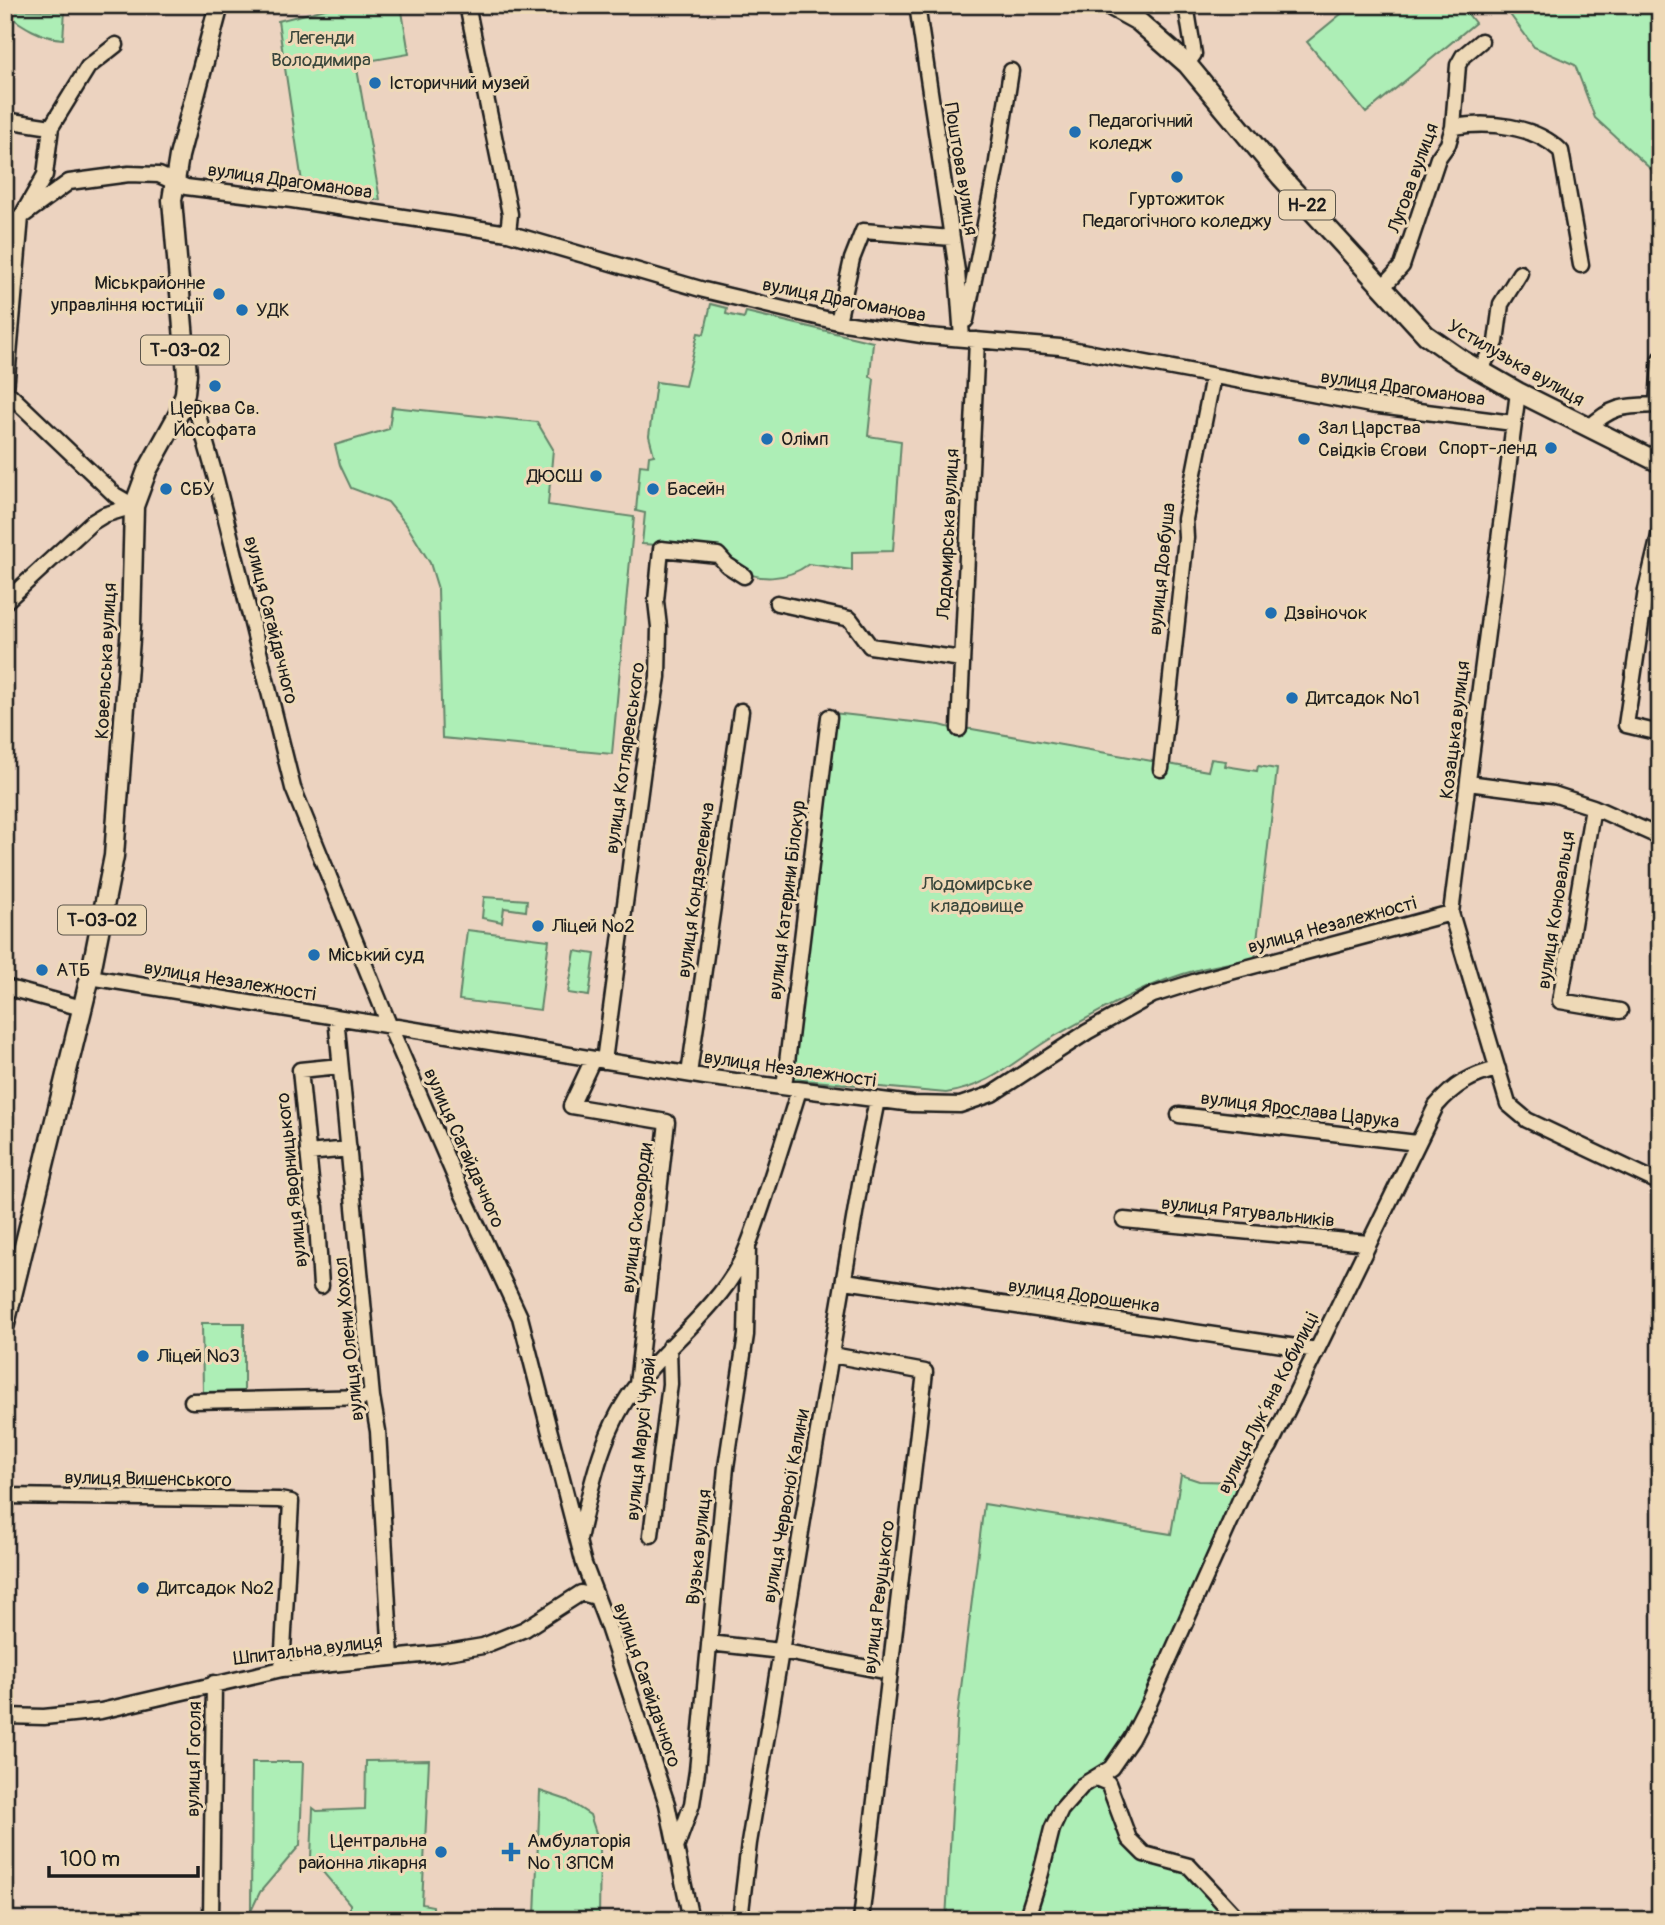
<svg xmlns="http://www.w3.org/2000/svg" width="1665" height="1925" font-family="Pangolin,sans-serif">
  <rect width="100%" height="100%" fill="#ecd3c0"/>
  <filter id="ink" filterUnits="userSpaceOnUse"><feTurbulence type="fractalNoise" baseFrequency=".0143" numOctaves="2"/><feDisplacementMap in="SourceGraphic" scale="14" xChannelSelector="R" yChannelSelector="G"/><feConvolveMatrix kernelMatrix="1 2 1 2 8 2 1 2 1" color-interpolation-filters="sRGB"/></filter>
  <g filter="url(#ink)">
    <path fill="#adeeb6" stroke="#648569" stroke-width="2" d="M341,5H401L409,54L356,63L380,200L303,189L278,21Z
      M1352,5H1461L1475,23L1366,113L1307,42Z
      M1503,5H1660V180L1655,173L1595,118L1575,65L1534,47Z
      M5,10L65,11L63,39C41,38 23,26 5,13Z
      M711,304L727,308L726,314L744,318L746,312L873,342L870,376L874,379L868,436L901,441L893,551L852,552V570L809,564C787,580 757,583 734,566C728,561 724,554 717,552C695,546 665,546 642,544L645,513L636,511L640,465L648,466L649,456L654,455L649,436L656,382L685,386L698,333L704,334Z
      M392,407L537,422L553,449L548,505L634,517L612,754L442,738L438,589L430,563L406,524L388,502L351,488L340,465L335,445L389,429Z
      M833,713L940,725L951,728L972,729L1208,771L1211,759L1226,761L1225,766L1257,771L1258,766L1277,769L1255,958C1236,962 1216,965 1197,970C1146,983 1100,1011 1055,1036C1015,1059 995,1085 946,1093L792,1079Z
      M484,897L527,900L526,911L504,908L502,922L482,918Z
      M467,930L549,940L540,1010L459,1000Z
      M575,951L595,954L589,996L568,993Z
      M202,1323H244V1391L203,1392Z
      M1181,1475L1199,1481L1244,1482L1166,1663L1120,1751L1106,1785L1129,1841L1189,1868L1237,1920H946L957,1720L984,1504L1171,1534Z
      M429,1760L422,1904L433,1906V1920H350V1904L311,1858L313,1808L317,1811L365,1809L366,1761Z
      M252,1762H303L300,1845L260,1892L251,1911Z
      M540,1791L567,1800L590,1815L600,1845L599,1920H533L535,1916Z"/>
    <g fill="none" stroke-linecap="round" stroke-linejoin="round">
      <g stroke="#1c1c1c" stroke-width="19">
        <path id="minor" d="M467,5L510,214L508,233
          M917,5L957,271L962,338
          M1186,5L1194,54L1187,64
          M5,120L51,127
          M1453,127C1488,121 1534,125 1561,151L1581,265
          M5,223L21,217L69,182L129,174L159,175L186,187L292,200L508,233L704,290L838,322L928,336L1060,347L1371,405L1513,423
          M1383,287L1402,266L1438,158L1448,144L1453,127L1458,65L1463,56L1481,41
          M966,320L996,168L1011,71
          M838,322L852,259L863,231L952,238
          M1480,370L1496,342L1501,304L1520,273
          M5,390L115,495L134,506
          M6,390L21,217L45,175L51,127L88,67L116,45
          M1518,392L1451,913L1508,1104L1527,1120L1660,1183
          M182,403L193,407L197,412L216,479L293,788L390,1027L458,1184L520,1317L584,1564L608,1627L667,1804L691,1920
          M1657,405L1660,359
          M1589,428C1613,404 1627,406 1660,405
          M1660,532L1646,590L1626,725L1660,733
          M5,602L91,523L104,515L134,506
          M777,603L850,619L870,646L962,659
          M959,729L977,340
          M1161,769L1186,538L1185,519L1213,376
          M1468,783L1553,794L1593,807L1660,837
          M1593,807L1560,1001L1620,1011
          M90,977L705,1077L912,1104L960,1105L992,1094L1087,1032L1153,995L1197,981L1451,913
          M5,987L82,1008
          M336,1017L372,1397L378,1431L391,1658
          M593,1059L571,1106L667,1122L637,1384
          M604,1061L643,769L658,677L659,627L656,601L661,549L718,555L727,565L744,576
          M689,1074L741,711
          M784,1087L829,717
          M1179,1115L1417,1143
          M308,1153L349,1149
          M1124,1220L1368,1243
          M845,1281L1317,1350
          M321,1286L316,1207L313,1200L300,1070L340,1066
          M832,1355L925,1372L861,1920
          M192,1401L372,1397
          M5,1496L279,1500L291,1502L282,1669
          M651,1535L670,1384L669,1347
          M579,1539C591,1485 603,1426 639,1382C669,1344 717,1307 739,1265C749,1247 755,1226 762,1206C775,1167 787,1129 799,1090
          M709,1643L781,1651L889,1672
          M5,1716L44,1717L101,1711L282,1669L441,1653L483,1646L525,1629L581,1593L596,1597
          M1096,1778L1108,1783L1129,1839L1144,1854L1189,1866L1239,1920
          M676,1848L692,1804L697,1771L726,1467L746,1335L748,1246
          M211,1920L214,1683
          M740,1920L749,1843L810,1478L860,1184L877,1100
          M1026,1920L1041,1873L1052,1829L1061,1810L1083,1785L1111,1768L1131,1739L1149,1704L1251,1475L1270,1446L1436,1106C1454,1085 1471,1075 1498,1069"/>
      </g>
      <g stroke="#1c1c1c" stroke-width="23">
        <path id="major" d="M1109,5L1138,21L1187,64L1281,177L1426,335L1462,360L1518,392L1660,463
          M5,1324L90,977L114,856L131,625L134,506L147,471L179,413L185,393L187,374L172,200L179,156L219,5"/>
      </g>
      <use href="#minor" stroke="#eed9b7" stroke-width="14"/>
      <use href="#major" stroke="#eed9b7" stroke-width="18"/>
    </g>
  </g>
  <g fill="#1f6fb2" stroke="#eed9b7" stroke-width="2.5">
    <circle cx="375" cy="83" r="7"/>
    <circle cx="1075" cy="132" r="7"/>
    <circle cx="1177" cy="177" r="7"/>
    <circle cx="219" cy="294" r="7"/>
    <circle cx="242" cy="310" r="7"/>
    <circle cx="215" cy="386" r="7"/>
    <circle cx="767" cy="439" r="7"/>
    <circle cx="1304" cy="439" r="7"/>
    <circle cx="1551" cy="448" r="7"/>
    <circle cx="596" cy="476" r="7"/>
    <circle cx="166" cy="489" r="7"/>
    <circle cx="653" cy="489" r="7"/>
    <circle cx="1271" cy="613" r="7"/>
    <circle cx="1292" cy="698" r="7"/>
    <circle cx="538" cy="926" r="7"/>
    <circle cx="314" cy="955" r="7"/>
    <circle cx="42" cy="970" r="7"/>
    <circle cx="143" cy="1356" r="7"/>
    <circle cx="143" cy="1588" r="7"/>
    <circle cx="441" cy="1852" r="7"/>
    <path d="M507.5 1841.5h7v7h7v7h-7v7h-7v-7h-7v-7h7z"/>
  </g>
  <g text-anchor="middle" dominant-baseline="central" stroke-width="6" stroke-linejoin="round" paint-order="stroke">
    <g fill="#eed9b7" stroke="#5b554a" stroke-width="2">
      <rect x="1279" y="190.5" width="56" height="29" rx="5"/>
      <rect x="141" y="335.5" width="88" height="29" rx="5"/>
      <rect x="58" y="905.5" width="88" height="29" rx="5"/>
    </g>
    <g font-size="18" font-weight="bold" fill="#1c1c1c">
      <text x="1307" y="205">Н-22</text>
      <text x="185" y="350">Т-03-02</text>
      <text x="102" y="920">Т-03-02</text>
    </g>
    <g font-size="19" fill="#39463b" stroke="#eed9b7">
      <text x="321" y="38">Легенди<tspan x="321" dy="22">Володимира</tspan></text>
      <text x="977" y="884">Лодомирське<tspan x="977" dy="22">кладовище</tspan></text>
    </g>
    <g font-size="19" fill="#1c1c1c" stroke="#eed9b7" text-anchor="start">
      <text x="389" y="83">Історичний музей</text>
      <text x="1089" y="121">Педагогічний<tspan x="1089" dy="22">коледж</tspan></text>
      <text x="1177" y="199" text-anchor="middle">Гуртожиток<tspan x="1177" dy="22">Педагогічного коледжу</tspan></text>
      <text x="205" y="283" text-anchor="end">Міськрайонне<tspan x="205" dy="22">управління юстиції</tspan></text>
      <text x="256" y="310">УДК</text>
      <text x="215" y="408" text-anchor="middle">Церква Св.<tspan x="215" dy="22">Йософата</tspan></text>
      <text x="1318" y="428">Зал Царства<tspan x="1318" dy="22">Свідків Єгови</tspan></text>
      <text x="781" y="439">Олімп</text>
      <text x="1537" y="448" text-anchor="end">Спорт-ленд</text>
      <text x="582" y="476" text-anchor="end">ДЮСШ</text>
      <text x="180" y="489">СБУ</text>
      <text x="667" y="489">Басейн</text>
      <text x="1285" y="613">Дзвіночок</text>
      <text x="1306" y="698">Дитсадок №1</text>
      <text x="552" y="926">Ліцей №2</text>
      <text x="328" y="955">Міський суд</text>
      <text x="56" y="970">АТБ</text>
      <text x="157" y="1356">Ліцей №3</text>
      <text x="157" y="1588">Дитсадок №2</text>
      <text x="427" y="1841" text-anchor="end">Центральна<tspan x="427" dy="22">районна лікарня</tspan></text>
      <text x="527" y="1841">Амбулаторія<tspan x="527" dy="22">№ 1 ЗПСМ</tspan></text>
    </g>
    <g font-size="19" fill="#1c1c1c" stroke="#eed9b7">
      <text transform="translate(961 169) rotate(81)">Поштова вулиця</text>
      <text transform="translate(1413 178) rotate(-70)">Лугова вулиця</text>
      <text transform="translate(290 181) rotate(8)">вулиця Драгоманова</text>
      <text transform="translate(844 300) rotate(11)">вулиця Драгоманова</text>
      <text transform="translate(1516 363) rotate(30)">Устилузька вулиця</text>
      <text transform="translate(1403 388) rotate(8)">вулиця Драгоманова</text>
      <text transform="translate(948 534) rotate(-87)">Лодомирська вулиця</text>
      <text transform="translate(1162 569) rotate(-84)">вулиця Довбуша</text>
      <text transform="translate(271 620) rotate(76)">вулиця Сагайдачного</text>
      <text transform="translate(106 661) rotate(-87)">Ковельська вулиця</text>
      <text transform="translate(1455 730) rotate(-83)">Козацька вулиця</text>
      <text transform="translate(625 758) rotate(-82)">вулиця Котляревського</text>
      <text transform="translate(696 890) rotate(-82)">вулиця Кондзелевича</text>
      <text transform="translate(787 900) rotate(-83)">вулиця Катерини Білокур</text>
      <text transform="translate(1556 910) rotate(-81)">вулиця Коновальця</text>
      <text transform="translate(1332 925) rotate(-15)">вулиця Незалежності</text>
      <text transform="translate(230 981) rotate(9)">вулиця Незалежності</text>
      <text transform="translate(790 1069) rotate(8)">вулиця Незалежності</text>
      <text transform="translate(1300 1110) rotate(7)">вулиця Ярослава Царука</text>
      <text transform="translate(464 1148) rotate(66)">вулиця Сагайдачного</text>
      <text transform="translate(292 1180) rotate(-96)">вулиця Яворницького</text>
      <text transform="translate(1248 1212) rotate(6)">вулиця Рятувальників</text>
      <text transform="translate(637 1218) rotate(-83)">вулиця Сковороди</text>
      <text transform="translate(1084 1296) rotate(8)">вулиця Дорошенка</text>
      <text transform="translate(349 1339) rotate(-96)">вулиця Олени Хохол</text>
      <text transform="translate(1268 1403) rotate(-63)">вулиця Лукʼяна Кобилиці</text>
      <text transform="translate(641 1439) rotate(-84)">вулиця Марусі Чурай</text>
      <text transform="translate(148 1479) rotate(1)">вулиця Вишенського</text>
      <text transform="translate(786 1506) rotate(-80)">вулиця Червоної Калини</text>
      <text transform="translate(699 1547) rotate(-84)">Вузька вулиця</text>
      <text transform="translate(879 1597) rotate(-83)">вулиця Ревуцького</text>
      <text transform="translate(308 1650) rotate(-7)">Шпитальна вулиця</text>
      <text transform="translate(647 1685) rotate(71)">вулиця Сагайдачного</text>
      <text transform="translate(194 1759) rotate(-89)">вулиця Гоголя</text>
    </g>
  </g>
  <rect width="1665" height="1925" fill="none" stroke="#eed9b7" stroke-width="28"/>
  <rect x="14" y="14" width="1637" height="1897" fill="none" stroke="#1c1c1c" stroke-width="2.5" filter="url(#ink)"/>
  <path d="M49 1866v10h149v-10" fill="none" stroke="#1c1c1c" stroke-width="3.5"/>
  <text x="60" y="1866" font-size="21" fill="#1c1c1c" stroke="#eed9b7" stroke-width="5" paint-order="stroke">100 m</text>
</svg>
